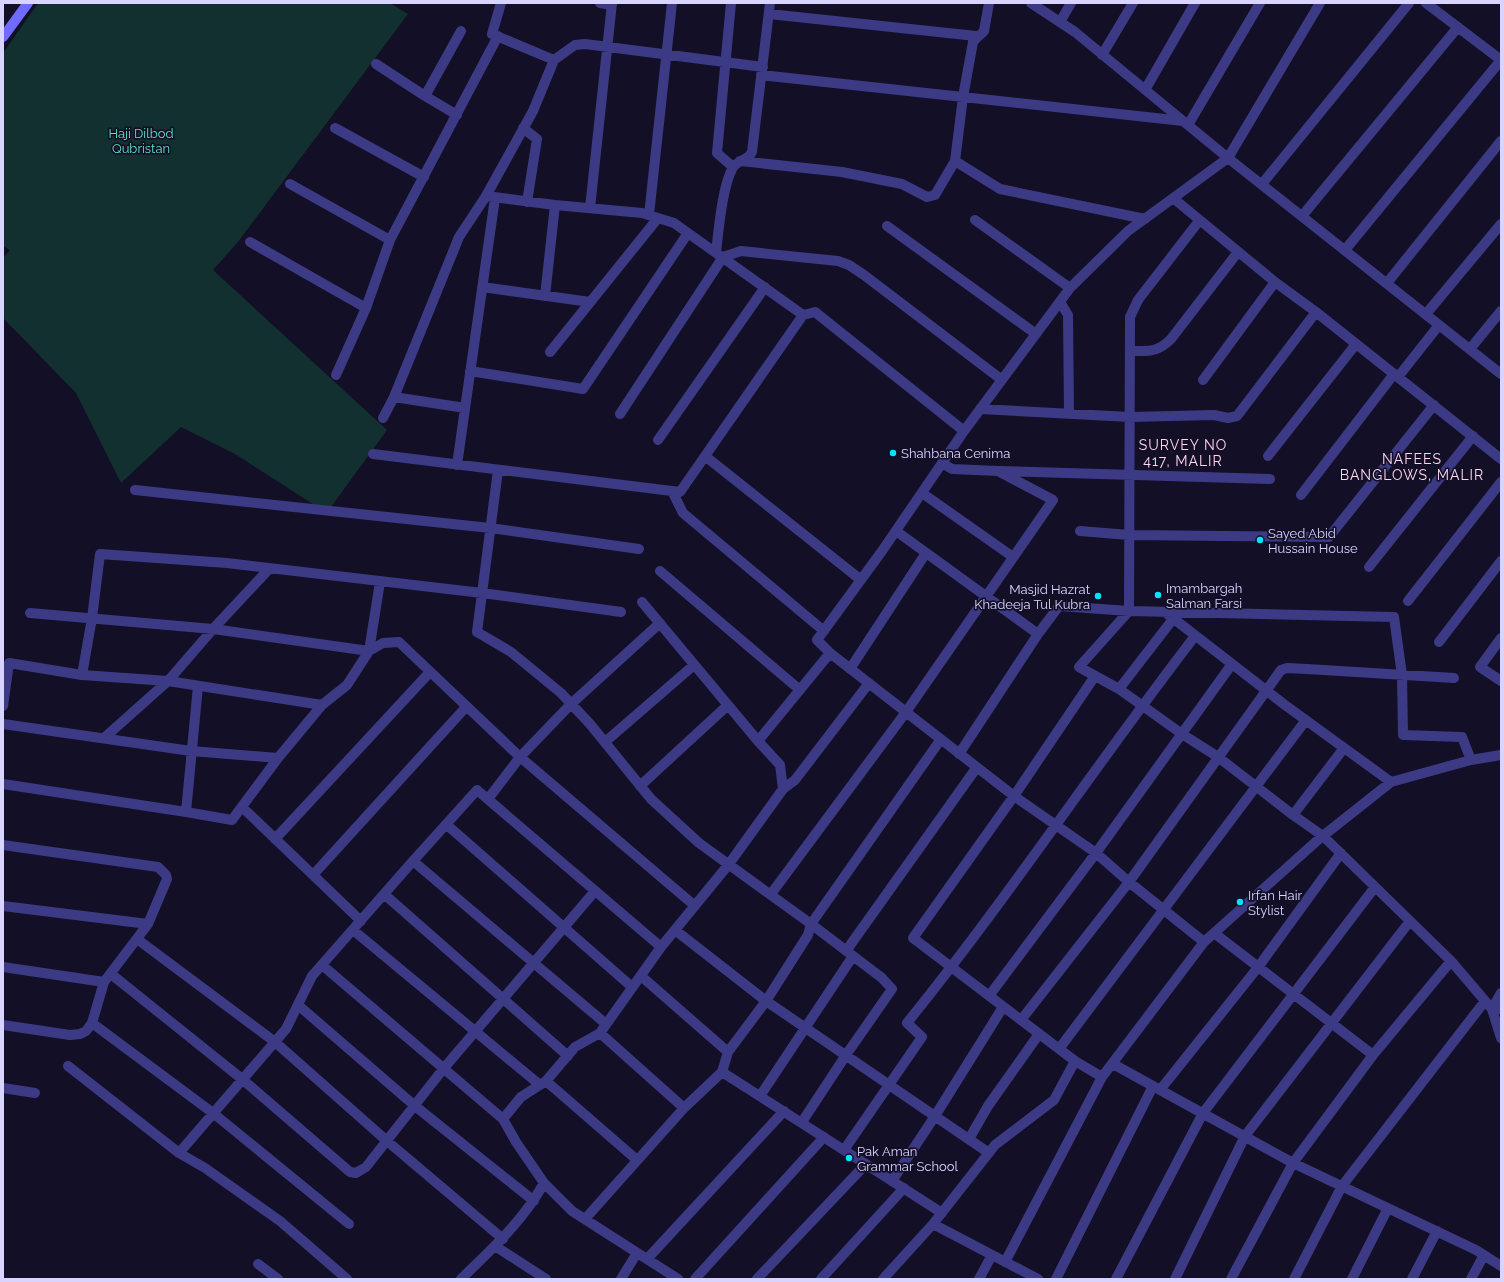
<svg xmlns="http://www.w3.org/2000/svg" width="1504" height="1282" font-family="Raleway,sans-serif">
  <rect width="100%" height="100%" fill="#130f26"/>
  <path fill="#12302f" d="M38,3H390L408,14L238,242L213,270L387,430L331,507L319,508L235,454L181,427L121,483L76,393L3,318V258L10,250L3,246V53Z"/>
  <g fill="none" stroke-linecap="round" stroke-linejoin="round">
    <path stroke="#3d3a85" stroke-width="10" d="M600,3L612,5
      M731,3L717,153L733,167
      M1031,3L1075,32L1228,158L1501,374
      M1426,3L1501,60
      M769,14L976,36
      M1060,22L1071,3
      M1102,55L1133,3
      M554,60L575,45L585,44L763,67
      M376,64L425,96L457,115
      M761,75L1183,121
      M1145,90L1195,3
      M425,96L461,31
      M1188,125L1260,3
      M335,128L424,177
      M523,128L537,139L527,202
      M740,161L842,172L902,184L927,197L935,195L955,161L963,97L973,42C976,37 981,35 984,31L989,3
      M955,161L1000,189L1145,219
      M290,184L390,240
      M1262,184L1409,3
      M486,196L555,205L642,213L674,223L803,315L815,312L964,431
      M1173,198L1275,282L1316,312L1501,459
      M590,208L612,3
      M649,215L672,3
      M1302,216L1458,27
      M975,220L1070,288
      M1199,221L1138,300L1130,317L1129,611L1079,667L1119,689L1182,734L1218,757L1293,815L1323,836L1451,961L1492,1009L1501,1038
      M887,226L1036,334
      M250,242L366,308
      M1345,250L1501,60
      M716,252C719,228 722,189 732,169C736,160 748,161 752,152L770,3
      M1387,283L1501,141
      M482,287L590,302
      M545,296L555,205
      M1060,302L1068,315L1069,414
      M1426,314L1501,224
      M1470,349L1501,311
      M1130,351C1148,351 1157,353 1171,339L1238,252
      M550,352L658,218
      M470,371L583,389L688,233
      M336,375L366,308L390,240L498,36
      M1398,377L1439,325
      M1203,380L1275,282
      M394,397L465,408
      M980,409L1130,417L1214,415L1228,418L1237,416L1316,312
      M620,414L723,257L741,251L838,261L849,265L864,275L1002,380
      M383,418L394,397L459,237L486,196L533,111L554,60L492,34L501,3
      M658,440L765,287
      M373,454L680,492L803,315
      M705,456L861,580
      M1268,456L1356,344
      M942,463L952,469L998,471L1270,479
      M457,465L495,198
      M498,470L477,632L511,652L561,693L590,724L651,799L699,843L811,924L882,978L892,989L846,1055L802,1122
      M135,490L490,528L639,549
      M672,491L683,513L824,631
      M922,493L1013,557
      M1301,495L1394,374
      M896,531L1038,634
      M1080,531L1129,535L1329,537L1434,405
      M1369,567L1473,436
      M660,571L800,690
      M1408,601L1501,482
      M1165,612L1285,705L1391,782
      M30,613L213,629L369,651L380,582
      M1501,638L1480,667L1501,681
      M1439,642L1501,561
      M830,653L817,640L882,551L964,431L1070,288L1128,231L1228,158L1320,3
      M850,669L926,553
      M82,675L92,618L100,554L227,563L482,593L621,612
      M1119,689L1173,619
      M3,706L9,663L82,675L168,681L322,705
      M3,724L191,751L278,758
      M104,738L168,681L213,629L269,569
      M758,741L830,653L1014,796L1096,853L1129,882L1204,942
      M605,742L694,665
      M959,754L1038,634L1059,606L1129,611L1394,617L1402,675L1403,735L1462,737L1471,760
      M3,784L186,812L232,820L278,758L322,705L347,685L369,651L383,643L399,642L520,757L695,906
      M640,786L728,705
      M783,789L795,780L869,683
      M488,799L520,757L571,704L660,623
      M242,807L361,921
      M186,812L198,686
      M1293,815L1344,748
      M447,825L632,987
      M275,839L430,672
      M3,845L158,867L166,875L167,879L148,924L104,982L92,1023L86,1031L80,1034L70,1035L3,1025
      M413,861L606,1024
      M313,875L466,707
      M384,894L568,1056
      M771,894L906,712L1053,500L998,471
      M3,906L148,924
      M353,930L540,1085
      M675,930L766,1001L989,1153
      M1214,933L1373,1055
      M137,939L275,1042L387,1141L503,1239
      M846,951L977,767
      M322,965L503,1119
      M3,967L104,982
      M111,974L242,1079L350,1172L356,1173L366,1167L444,1068L595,891
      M641,976L728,1052
      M1501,993L1492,1009H1501
      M989,996L1096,853L1232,664
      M298,1005L415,1106L534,1201
      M1021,1020L1129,882L1281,670L1287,668L1307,669L1454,678
      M92,1023L213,1113L349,1224
      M600,1033L684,1108
      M1059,1049L1306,720
      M1113,1064L1293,1163L1476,1250L1501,1266
      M68,1066L179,1153L205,1168L280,1221L347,1279
      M722,1072L942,1213
      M1102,1077L1204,942L1319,839L1391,782L1471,760L1501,755
      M546,1081L637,1160
      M3,1088L35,1093
      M1160,1090L1259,966L1341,853
      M760,1096L853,956
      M969,1139L988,1106L1039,1034
      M844,1150L922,1037L907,1023C1008,898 1097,763 1195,636
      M179,1153L286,1029L312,976L413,861L477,790L661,947
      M892,1181L935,1116L1003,1007
      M544,1183L572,1211L678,1279
      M585,1219L684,1108L722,1072L728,1052L766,1001L808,935L811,924L941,739
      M933,1224L1038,1279
      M495,1246L546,1279
      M647,1259L784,1111
      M1005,1262L1102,1077L1075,1061L913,938L1014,796L1095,676
      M258,1264L278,1279
      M461,1279C492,1249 523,1221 544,1183L516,1142L503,1119L521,1097L546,1081L575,1047L600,1033L661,947L729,864L783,789L780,765L758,741L642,602
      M621,1279L637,1253
      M695,1279L824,1137
      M757,1279L866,1164
      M821,1279L904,1188
      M883,1279L933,1224L995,1145L1054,1100L1075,1061
      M979,1279L992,1255
      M1056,1279L1153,1086
      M1116,1279L1203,1113L1375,887
      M1175,1279L1245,1136L1410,921
      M1231,1279L1293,1163L1373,1055L1451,961
      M1294,1279L1342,1186L1485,1001
      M1352,1279L1388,1208
      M1412,1279L1437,1231
      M1471,1279L1484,1255"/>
    <path stroke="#6f6bff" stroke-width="10" d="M3,37L28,3"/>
  </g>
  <g fill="#00e5ff" stroke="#130f26" stroke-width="1.5">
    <circle cx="893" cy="453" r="4"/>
    <circle cx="1260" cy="540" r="4"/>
    <circle cx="1158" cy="595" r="4"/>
    <circle cx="1098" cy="596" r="4"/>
    <circle cx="1240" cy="902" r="4"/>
    <circle cx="849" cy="1158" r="4"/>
  </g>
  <g text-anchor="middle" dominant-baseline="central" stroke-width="3.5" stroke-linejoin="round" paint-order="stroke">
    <g font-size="13" fill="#5fe0c0" stroke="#130f26">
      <text x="141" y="133">Haji Dilbod<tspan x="141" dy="15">Qubristan</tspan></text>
    </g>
    <g font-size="13" fill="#d9d4ff" stroke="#130f26" text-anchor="start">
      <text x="901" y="453">Shahbana Cenima</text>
      <text x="1268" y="533">Sayed Abid<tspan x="1268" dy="15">Hussain House</tspan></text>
      <text x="1166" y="588">Imambargah<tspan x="1166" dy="15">Salman Farsi</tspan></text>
      <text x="1090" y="589" text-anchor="end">Masjid Hazrat<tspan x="1090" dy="15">Khadeeja Tul Kubra</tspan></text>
      <text x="1248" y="895">Irfan Hair<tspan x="1248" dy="15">Stylist</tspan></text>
      <text x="857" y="1151">Pak Aman<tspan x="857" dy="15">Grammar School</tspan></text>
    </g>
    <g font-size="14" letter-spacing="1" fill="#ffd6f0" stroke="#130f26">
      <text x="1183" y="445">SURVEY NO<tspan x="1183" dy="16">417, MALIR</tspan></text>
      <text x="1412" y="459">NAFEES<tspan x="1412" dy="16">BANGLOWS, MALIR</tspan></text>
    </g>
  </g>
  <rect width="1504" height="1282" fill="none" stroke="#d9d4ff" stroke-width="8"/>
</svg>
